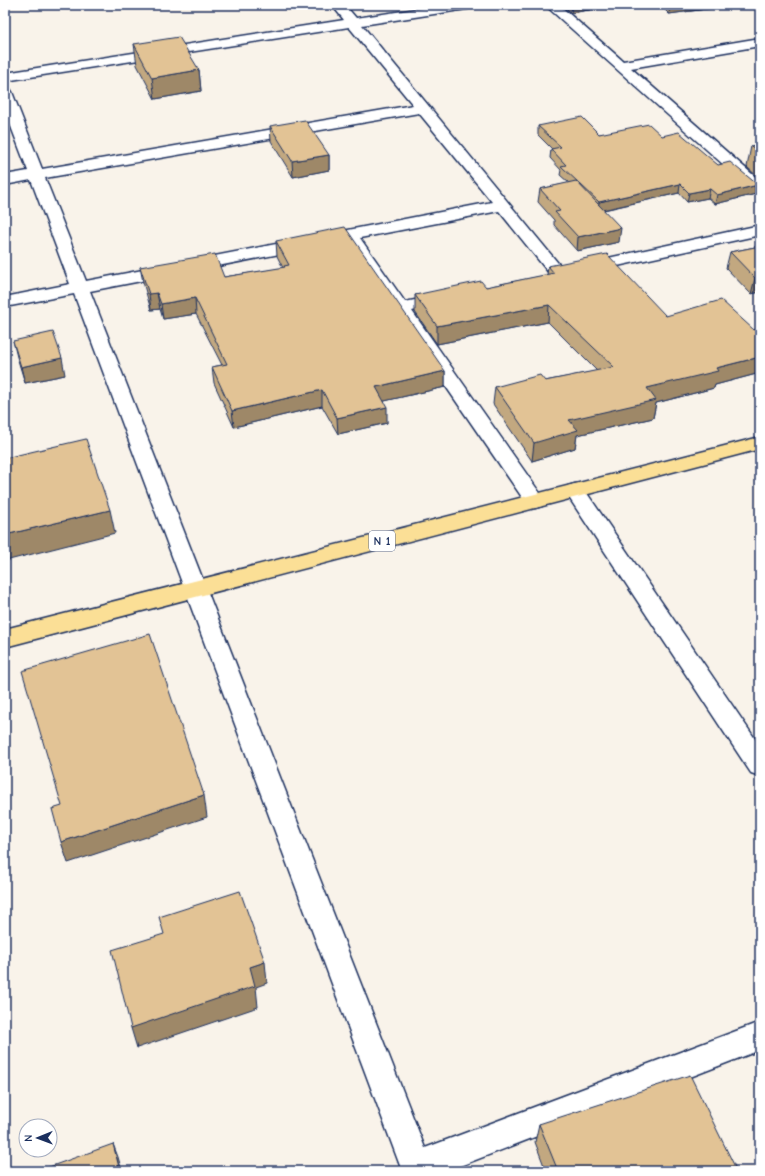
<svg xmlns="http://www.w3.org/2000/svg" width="765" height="1176" font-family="'Comic Neue',sans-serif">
  <rect width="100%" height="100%" fill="#f9f3ea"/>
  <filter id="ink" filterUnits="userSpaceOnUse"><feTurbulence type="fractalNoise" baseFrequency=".025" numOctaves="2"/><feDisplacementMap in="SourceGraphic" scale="8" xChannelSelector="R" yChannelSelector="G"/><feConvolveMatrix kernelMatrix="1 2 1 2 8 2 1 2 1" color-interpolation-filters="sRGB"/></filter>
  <g filter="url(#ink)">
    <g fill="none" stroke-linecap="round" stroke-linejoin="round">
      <g stroke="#1b2f5e" stroke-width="3">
        <path id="street" d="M332,5H345L356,18L443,5H473L471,8L467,9L362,25L567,274L565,278L559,279L553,278L499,211L360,238L405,302L444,294L450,295L453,299L450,303L412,311L542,496L545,501L542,506L535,508L528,506L346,241L90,291L425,1148L760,1022V1050L447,1171H402L74,294L5,307V297L70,284L31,180L5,185V175L28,171L5,111V88L10,89L12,92L42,169L413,105L349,27L5,81V73L344,20ZM419,113L492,202L86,281L45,178Z
          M545,5H559L623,61L760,38V46L631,68L760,181V194L754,192Z
          M760,225V235L585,273L579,272L577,268L579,264L585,263Z
          M575,484L582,486L760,746V776L751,773L568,496L565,491L568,486Z"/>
      </g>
      <g stroke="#1b2f5e" stroke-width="3">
        <path id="highway" d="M760,437V449L5,647V629Z"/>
      </g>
      <use href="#street" fill="#fff" fill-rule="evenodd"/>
      <use href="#highway" fill="#fbdf96" fill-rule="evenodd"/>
    </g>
    <path fill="#c2a880" stroke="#1b2f5e" d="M563,5H618L571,13Z
      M660,5H736L669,14Z
      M134,44L199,70L201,91L155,99L137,65Z
      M270,126L329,155V170L293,177L271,141Z
      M538,126L599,134L662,136L718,165L756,194L715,204L708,198L687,202L679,193L604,210L619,242L577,251L554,225V220L538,202L540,189L569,183L560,175L561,170L550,158L551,149H552L538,135Z
      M760,144V179L747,167L751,146Z
      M276,241L445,371V387L384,401L387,423L338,434L322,406L234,427L214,383L212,367L222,365L196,314L163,319L160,309L151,310L143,282L140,267L224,277L283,268L277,256Z
      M760,246V292L751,294L726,268L730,252Z
      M548,266L666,316L754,330L760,328V373L715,385L714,388L656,403L653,418L577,435L575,448L532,461L493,404L495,387L545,381L597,371L548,322L437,344L415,312V295L486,287L547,275Z
      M13,341L65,375L25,383L17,357Z
      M539,1124L737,1171H546L535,1142Z"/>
    <path fill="#9e8868" stroke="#1b2f5e" d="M373,5H385L373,7Z
      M572,5H618L571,13Z
      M670,5H736L669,14Z
      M199,70L201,91L155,99L152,78Z
      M329,155V170L293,177L292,161Z
      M680,184L679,193L598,211L599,202Z
      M758,185L756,194L715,204L717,195Z
      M710,189L708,198L687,202L689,193Z
      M621,228L619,242L577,251L578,237Z
      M760,277V292L751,294L755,278Z
      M157,293L160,309L151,310L149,294Z
      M195,298L196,314L163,319L161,304Z
      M549,305L548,322L437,344V326Z
      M760,357V373L715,385L714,388L656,403L653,418L577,435L575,448L532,461L534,443L569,420L647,388L716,368Z
      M62,358L65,375L25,383L21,367Z
      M445,371V387L376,403V387Z
      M322,390V406L234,427L232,411Z
      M387,407V423L338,434L337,418Z
      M110,510L115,533L5,561V535Z
      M204,795L207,817L68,863L61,842Z
      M265,962L267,983L256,987L258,1007L137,1048L131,1028L250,967Z
      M113,1144L118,1157L122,1171H120Z"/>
    <path fill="#e2c395" stroke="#1b2f5e" d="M179,37L199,70L152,78L134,44Z
      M582,117L599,134L649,124L662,136L679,132L718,165L730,162L758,185L717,195L710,189L689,193L680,184L599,202L561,166L566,165L551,149L561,147L538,126Z
      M305,120L329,155L292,161L270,126Z
      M760,144V153L751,146Z
      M576,181L621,228L578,237L555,212L560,211L540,189Z
      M345,227L445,371L376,387L387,407L337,418L322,390L232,411L212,367L227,364L195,298L161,304L157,293L149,294L140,267L215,254L224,277L285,267L284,266L289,265L276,241Z
      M760,246V277L755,278L730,252Z
      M607,254L666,316L721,300L754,330L760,328V357L716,368L718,371L647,388L656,400L569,420L578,430L534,443L495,387L540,375L545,381L614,367L549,305L437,326L415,295L481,281L486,287L554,273L548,266Z
      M53,332L62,358L21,367L13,341Z
      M86,439L110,510L5,535V458Z
      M150,634L204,795L61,842L52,809L62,806L22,671Z
      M240,891L265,962L250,967L255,986L131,1028L112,950L164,934L159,917Z
      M690,1075L737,1171H558L539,1124Z
      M113,1144L120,1171H38Z"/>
  </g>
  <g text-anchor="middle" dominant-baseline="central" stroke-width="4" stroke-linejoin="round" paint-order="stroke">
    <rect fill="#fff" stroke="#5f6d8e" stroke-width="1" x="369" y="531" width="26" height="20" rx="3"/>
    <g font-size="12" font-weight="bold" fill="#1b2f5e">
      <text x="382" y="541">N 1</text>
    </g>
  </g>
  <rect width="765" height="1176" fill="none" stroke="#fff" stroke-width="20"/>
  <rect x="10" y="10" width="745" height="1156" fill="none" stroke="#1b2f5e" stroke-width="1.5" filter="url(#ink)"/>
  <g transform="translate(38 1138) rotate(269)"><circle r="19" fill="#ffffff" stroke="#a4acbf"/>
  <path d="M0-3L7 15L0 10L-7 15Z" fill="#1b2f5e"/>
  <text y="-6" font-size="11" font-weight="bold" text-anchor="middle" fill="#1b2f5e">N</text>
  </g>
</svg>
